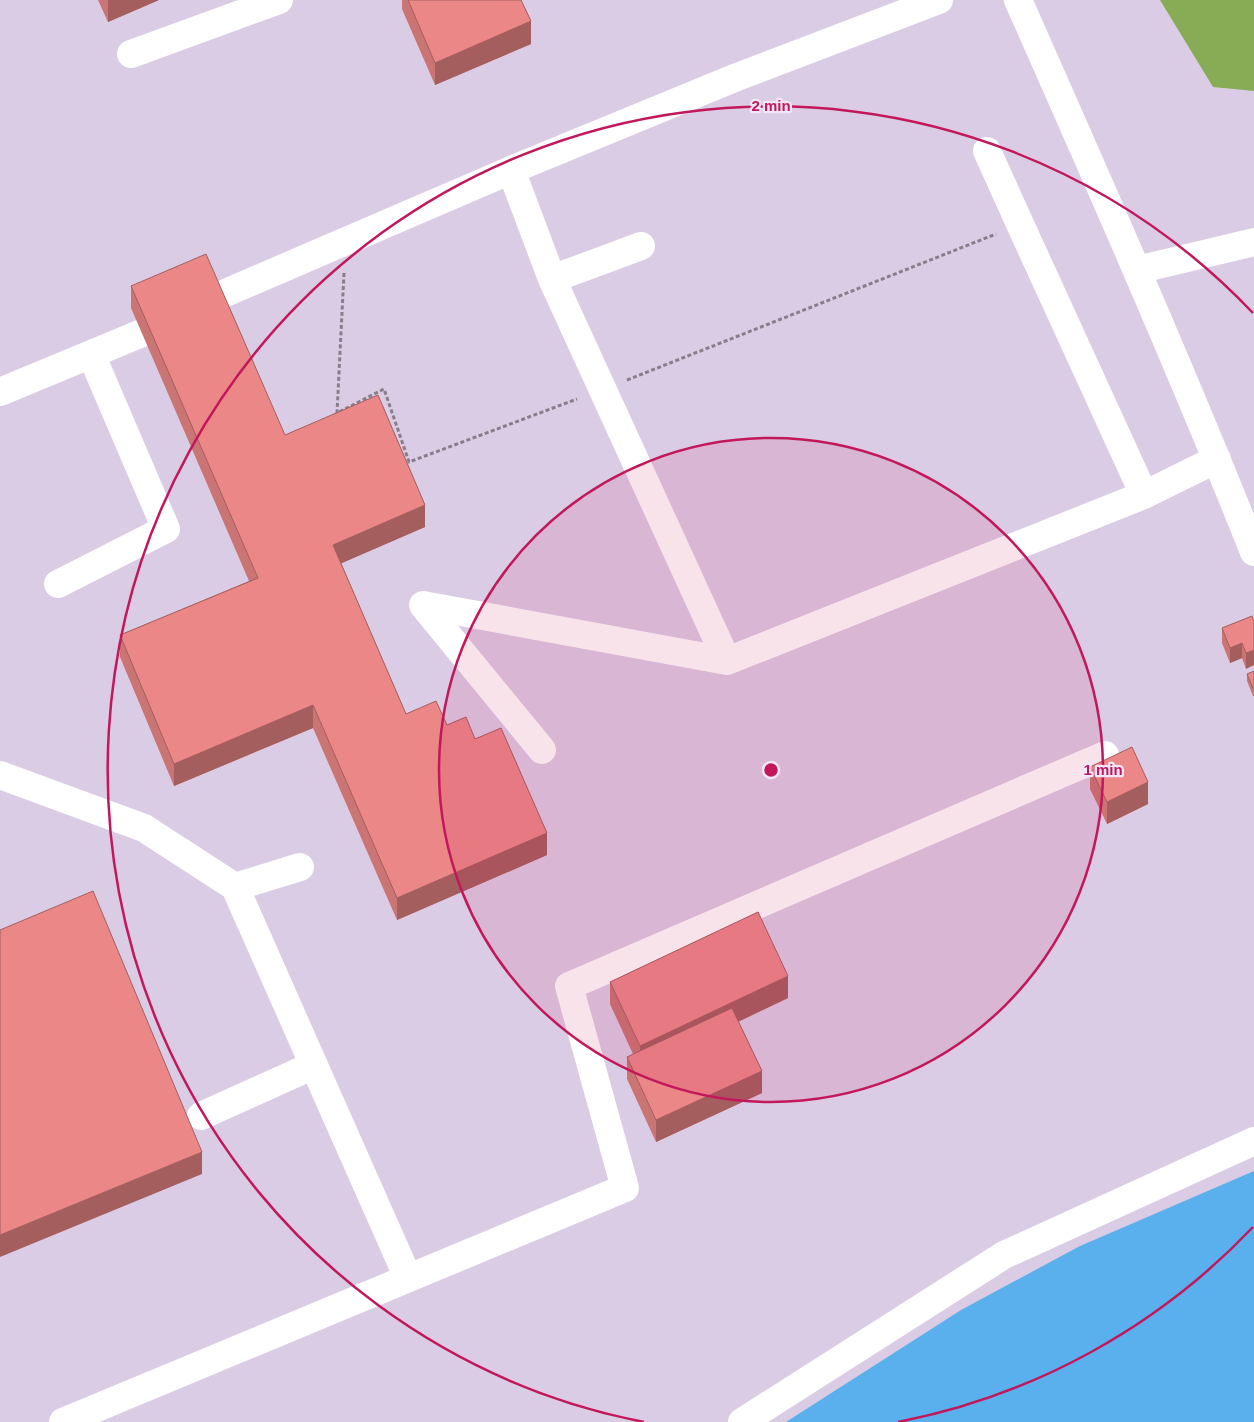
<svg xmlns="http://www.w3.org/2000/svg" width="1254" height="1422" font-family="Helvetica,sans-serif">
  <rect width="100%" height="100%" fill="#e5d9ec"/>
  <path fill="#dbcce5" d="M0,0H1254V1422H0Z"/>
  <path fill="#88ac55" d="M1160,0H1254V91L1213,87Z"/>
  <path fill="#5ab0ed" d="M1254,1171V1422H786L961,1310L1080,1246Z"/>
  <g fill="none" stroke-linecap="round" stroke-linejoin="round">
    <path stroke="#867f8b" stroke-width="3" stroke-dasharray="4 2.5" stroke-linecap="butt" d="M344,273L337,413L384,389L409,462L577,399
      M627,380L996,234"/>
    <path stroke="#fff" stroke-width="28" d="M1018,0C1099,183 1180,366 1254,552
      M131,54L279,0
      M987,151L1020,224L1144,495
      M641,246L552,279L727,661
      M1137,270L1254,242
      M552,279L511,170L737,77L939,0
      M0,392L142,333L216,297L511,170
      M58,584L166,529L91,354
      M542,750L423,605L727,661L1144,495L1217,459
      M0,775L144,828L235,887L408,1278
      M235,887L300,867
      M201,1116L314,1065
      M63,1422L625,1188L569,986L1105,755
      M742,1422L1004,1255L1254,1141"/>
  </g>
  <path fill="#ca7474" d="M98,0H159L108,22Z
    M402,0H521L531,44L435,85L402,9Z
    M131,286L285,435L425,527L341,563L406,714L447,725L475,739L547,855L397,920L313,728L174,786L120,657V635L249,581L131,308Z
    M1252,616L1246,669L1242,658L1230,663L1222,643V628Z
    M1254,671V696H1253L1247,681V674Z
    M1090,767L1148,804L1107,824L1090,789Z
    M610,982L788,998L738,1022L762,1093L656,1142L627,1079V1057L633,1054L610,1004Z"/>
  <path fill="#a45e5e" d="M108,0H159L108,22Z
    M531,21V44L435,85V63Z
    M425,505V527L333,567V545Z
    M1242,643V658L1230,663V648Z
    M1254,650V665L1246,669V653Z
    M313,705V728L174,786V764Z
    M1148,782V804L1107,824V802Z
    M547,833V855L397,920V898Z
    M788,976V998L640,1068V1046Z
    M762,1071V1093L656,1142V1120Z
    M202,1152V1174L0,1257V1235Z"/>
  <path fill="#eb8787" stroke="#a45e5e" d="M408,0H521L531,21L435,63Z
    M206,254L285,435L378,395L425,505L333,545L406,714L436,701L447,725L466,717L475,739L501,728L547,833L397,898L313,705L174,764L120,635L258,578L131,286Z
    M1252,616L1254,622V650L1246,653L1242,643L1230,648L1222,628Z
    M1254,671V688H1253L1247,674Z
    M1132,747L1148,782L1107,802L1090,767Z
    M93,891L202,1152L0,1235V930Z
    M758,912L788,976L640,1046L610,982Z
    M732,1008L762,1071L656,1120L627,1057Z"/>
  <circle cx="771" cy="770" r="332" fill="#c2185b" fill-opacity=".12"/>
  <g fill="none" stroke="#c2185b" stroke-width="2.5">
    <circle cx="771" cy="770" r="332"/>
    <path d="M1253 1227A664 664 0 0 1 898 1422M644 1422A664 664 0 1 1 1253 313"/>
  </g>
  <circle cx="771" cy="770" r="8" fill="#c2185b" stroke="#f2e7f9" stroke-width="2.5"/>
  <g font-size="15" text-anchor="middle" font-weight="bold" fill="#c2185b" stroke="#f2e7f9" stroke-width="4.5" stroke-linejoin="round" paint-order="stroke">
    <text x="771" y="111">2 min</text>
    <text x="1103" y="775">1 min</text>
  </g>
</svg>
